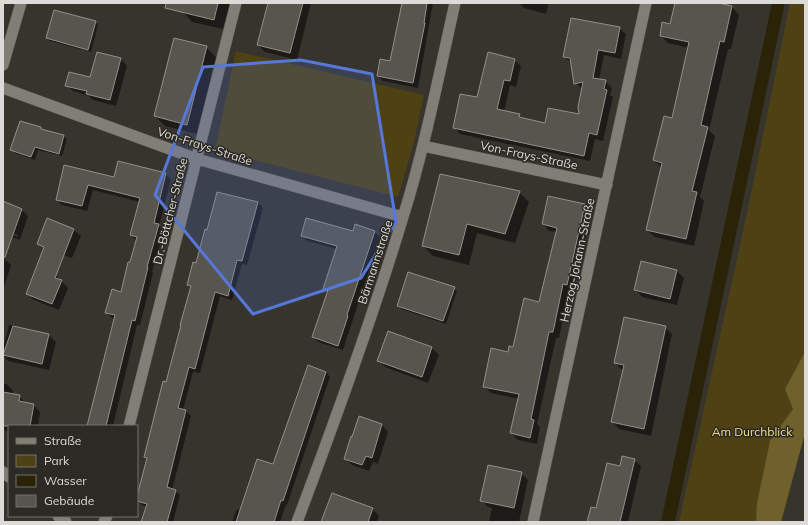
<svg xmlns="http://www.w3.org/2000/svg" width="808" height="525" font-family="Mulish,sans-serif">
  <rect width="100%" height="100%" fill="#36342d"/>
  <path fill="#4e4114" d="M790,3H805V433L781,522H679L747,213Z
    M236,51L424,95L414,142L398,197L215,150Z"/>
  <path fill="#6f602c" d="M805,352V433L781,522H756L757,503L770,441L793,409L785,389Z"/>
  <path fill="#2b2307" d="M772,3H785L675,522H661Z"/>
  <path fill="#0007" d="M184,3H230L223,29L192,22L182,11Z
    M269,3H311L297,60L265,52L258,45Z
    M403,3H433L418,88L383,81L378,76L391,62Z
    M519,3H549L546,14L524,8Z
    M676,3H716L732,7L739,15L731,49H728L709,130L715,136L700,197L704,201L694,246L655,237L647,230L661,167L654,160L672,119L689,48L668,43L661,36L671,25Z
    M95,22L98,25L91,52L50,41L47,38Z
    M619,28L626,34L621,59L604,55L599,80L605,81L612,88L610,95L613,97L603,141L595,139L590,161L460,134L454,127L478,98L514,60L521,66L516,87L510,85L504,112L519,115L524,120L546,124L580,115L582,89L575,83L572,63L564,57Z
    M206,47L216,57L197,134L165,126L155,116Z
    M98,53L121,59L127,66L116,106L93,100L89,96L73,91L67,85L91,79Z
    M41,128L43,131L63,136L67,139L62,156L38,150L35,160L15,153L12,150Z
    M119,162L166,174L171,180L159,226L164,231L152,272L153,273L140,325H137L113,426H88L115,319L112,318L107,313L122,293L131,263L137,241L131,235L140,202L93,190L87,211L62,205L57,200L65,166L115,179Z
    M519,192L529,202L515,243L477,233L469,265L433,256L423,246Z
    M218,193L258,203L263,208L247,265L242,264L232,300L220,296L200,373L193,372L183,410L186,411L191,416L172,490L175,491L180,495L173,522H142L147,507L142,505L137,500L148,460L145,457L167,383L191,288L188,284L208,231Z
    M548,197L585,205L591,212L574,291L569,290L559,338H556L537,424L540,427L537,444L518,440L511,433L519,399L491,393L484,386L509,353L514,348L540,303L557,232L549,231L543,224Z
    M3,203L21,209L28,216L20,240L3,234V232L18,237V235L3,230Z
    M51,221L74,230L81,236L72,258L45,249L38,242Z
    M355,226L375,232L380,237L343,350L318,342L313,337L329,292L325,288L337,249L307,241L302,236L353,232Z
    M3,258L11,265L4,287H3Z
    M677,271L684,278L677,305L642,297L636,290Z
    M56,275L68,288L59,310L34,300L27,294Z
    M454,288L457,291L446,324L401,309L398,306Z
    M9,325L49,335L56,342L49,370L8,361L3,355V348Z
    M665,327L672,334L651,436L619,429L613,422L624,370L621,369L615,362Z
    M388,332L432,348L439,355L428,383L385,367L378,360Z
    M308,366L326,372L330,377L287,505L286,504L280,522H232L237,509L241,511L274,466Z
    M3,384H7L13,391V395L19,396L26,403L34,405L40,412L38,426H9V433L3,428Z
    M382,425L388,432L378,464L373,462L369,471L352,465L345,458Z
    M634,460L641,466L628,522H588L620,467Z
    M521,473L528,480L519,522H489L492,508L488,507L481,500Z
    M332,494L373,509L379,516L377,522H322Z"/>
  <path fill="#57554d" stroke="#929088" d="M166,3H218L214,20L165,8Z
    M268,3H303L290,53L257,45Z
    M402,3H427L424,23H425L413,83L377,76L380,59L390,61Z
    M675,3H719L732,6L724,42L720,41L701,125L708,127L692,191L697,192L686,239L646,230L662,163L653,160L664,116L672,118L689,42L660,36L662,22L670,24Z
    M54,10L96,21L88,50L46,38Z
    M571,18L620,27L615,53L598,50L593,78L606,80L604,89L607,90L597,135L589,133L584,156L453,128L460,94L477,97L488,52L515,59L510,81L504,80L497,109L520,114L519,117L545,123L548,108L579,114L578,107L583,82L574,84L570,58L563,57Z
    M174,38L207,46L187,125L154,116Z
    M97,52L121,58L110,100L86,94L87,91L65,86L69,72L90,77Z
    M20,121L41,127V129L64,135L59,154L35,147L31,157L10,150Z
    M118,161L166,173L154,223L159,224L147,267H148L135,321L132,320L106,426H87L115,315L105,313L112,289L121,292L128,262H130L137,237L130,235L140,198L88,185L82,206L56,200L64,165L114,177Z
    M440,174L520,191L505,234L467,224L459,255L422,246Z
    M217,192L258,202L242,261L237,260L228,296L215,292L195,369L189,367L178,408L186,410L167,487L176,490L167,522H141L147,504L137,501V496L147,458L144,457L163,381L166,382L181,325H180L191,286L187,285L193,262L196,263L205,229L207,230Z
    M548,196L585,204L567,285L563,284L553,332H549L531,419L534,420L530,438L510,433L519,394L483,387L491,348L508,352L509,346L513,347L524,298L539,302L557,228L542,224Z
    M3,201L22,209L5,257H3Z
    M47,218L74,229L55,278L62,280L52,304L26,294L44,247L37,244Z
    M306,218L353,231L355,224L375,231L347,315L348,316L338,346L312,337L328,290L323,289L337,246L301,236Z
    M641,261L677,270L670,299L634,290Z
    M408,272L455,287L443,321L397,306Z
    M624,317L666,326L644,429L611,422L624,365L614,363Z
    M13,326L49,334L42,364L3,355Z
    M388,331L432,347L422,377L377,361Z
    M308,365L326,372L283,501L281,500L274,522H236L257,459L273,464Z
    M3,392L20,395L19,401L34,404L30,426H3Z
    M359,416L382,424L372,458L366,456L362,465L344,459L351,436L352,437Z
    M622,456L635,459L620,522H587L591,507L596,508L607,463L620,466Z
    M488,465L522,472L514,508L480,501Z
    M332,493L373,508L368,522H321Z"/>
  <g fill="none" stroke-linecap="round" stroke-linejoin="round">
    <g stroke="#53514c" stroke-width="12">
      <path id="minor" d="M3,65L21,3
        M3,88L197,159L403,217
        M423,146L607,185
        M129,426L236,3
        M3,472L9,477
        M58,516L66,522
        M104,522L107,516
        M297,522C335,421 372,320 403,217C425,147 439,74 455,3
        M533,522L646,3"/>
    </g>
    <use href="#minor" stroke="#817e76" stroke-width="11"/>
  </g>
  <path fill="#5778d8" fill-opacity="0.2" stroke="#5778d8" stroke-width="3" stroke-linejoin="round" d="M301,60L372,74L396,222L361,278L253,314L155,195L203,67Z"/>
  <g text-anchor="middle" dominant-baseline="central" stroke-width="3" stroke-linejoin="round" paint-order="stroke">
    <g font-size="12" fill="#dddbd7" stroke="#2c2a24">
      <text transform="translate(205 146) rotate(18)">Von-Frays-Straße</text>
      <text transform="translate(529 155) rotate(12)">Von-Frays-Straße</text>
      <text transform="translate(170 211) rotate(-76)">Dr.-Böttcher-Straße</text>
      <text transform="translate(577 260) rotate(-78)">Herzog-Johann-Straße</text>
      <text transform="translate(375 262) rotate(-72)">Bärmannstraße</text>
    </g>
    <g font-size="12" fill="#f5dc8c" stroke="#2c2a24">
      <text x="752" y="431">Am Durchblick</text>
    </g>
  </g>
  <rect width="808" height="525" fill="none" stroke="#dddbd7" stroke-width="8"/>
  <rect x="8" y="425" width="130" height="92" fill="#2c2a24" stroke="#73716c"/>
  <rect x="16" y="438" width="20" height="6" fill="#817e76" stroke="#73716c"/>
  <text x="44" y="445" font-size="12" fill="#dddbd7">Straße</text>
  <rect x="16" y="455" width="20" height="12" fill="#4e4114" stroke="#73716c"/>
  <text x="44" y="465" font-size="12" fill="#dddbd7">Park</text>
  <rect x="16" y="475" width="20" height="12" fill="#2b2307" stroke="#73716c"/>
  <text x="44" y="485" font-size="12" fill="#dddbd7">Wasser</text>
  <rect x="16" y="495" width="20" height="12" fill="#57554d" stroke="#73716c"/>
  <text x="44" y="505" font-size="12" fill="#dddbd7">Gebäude</text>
</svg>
